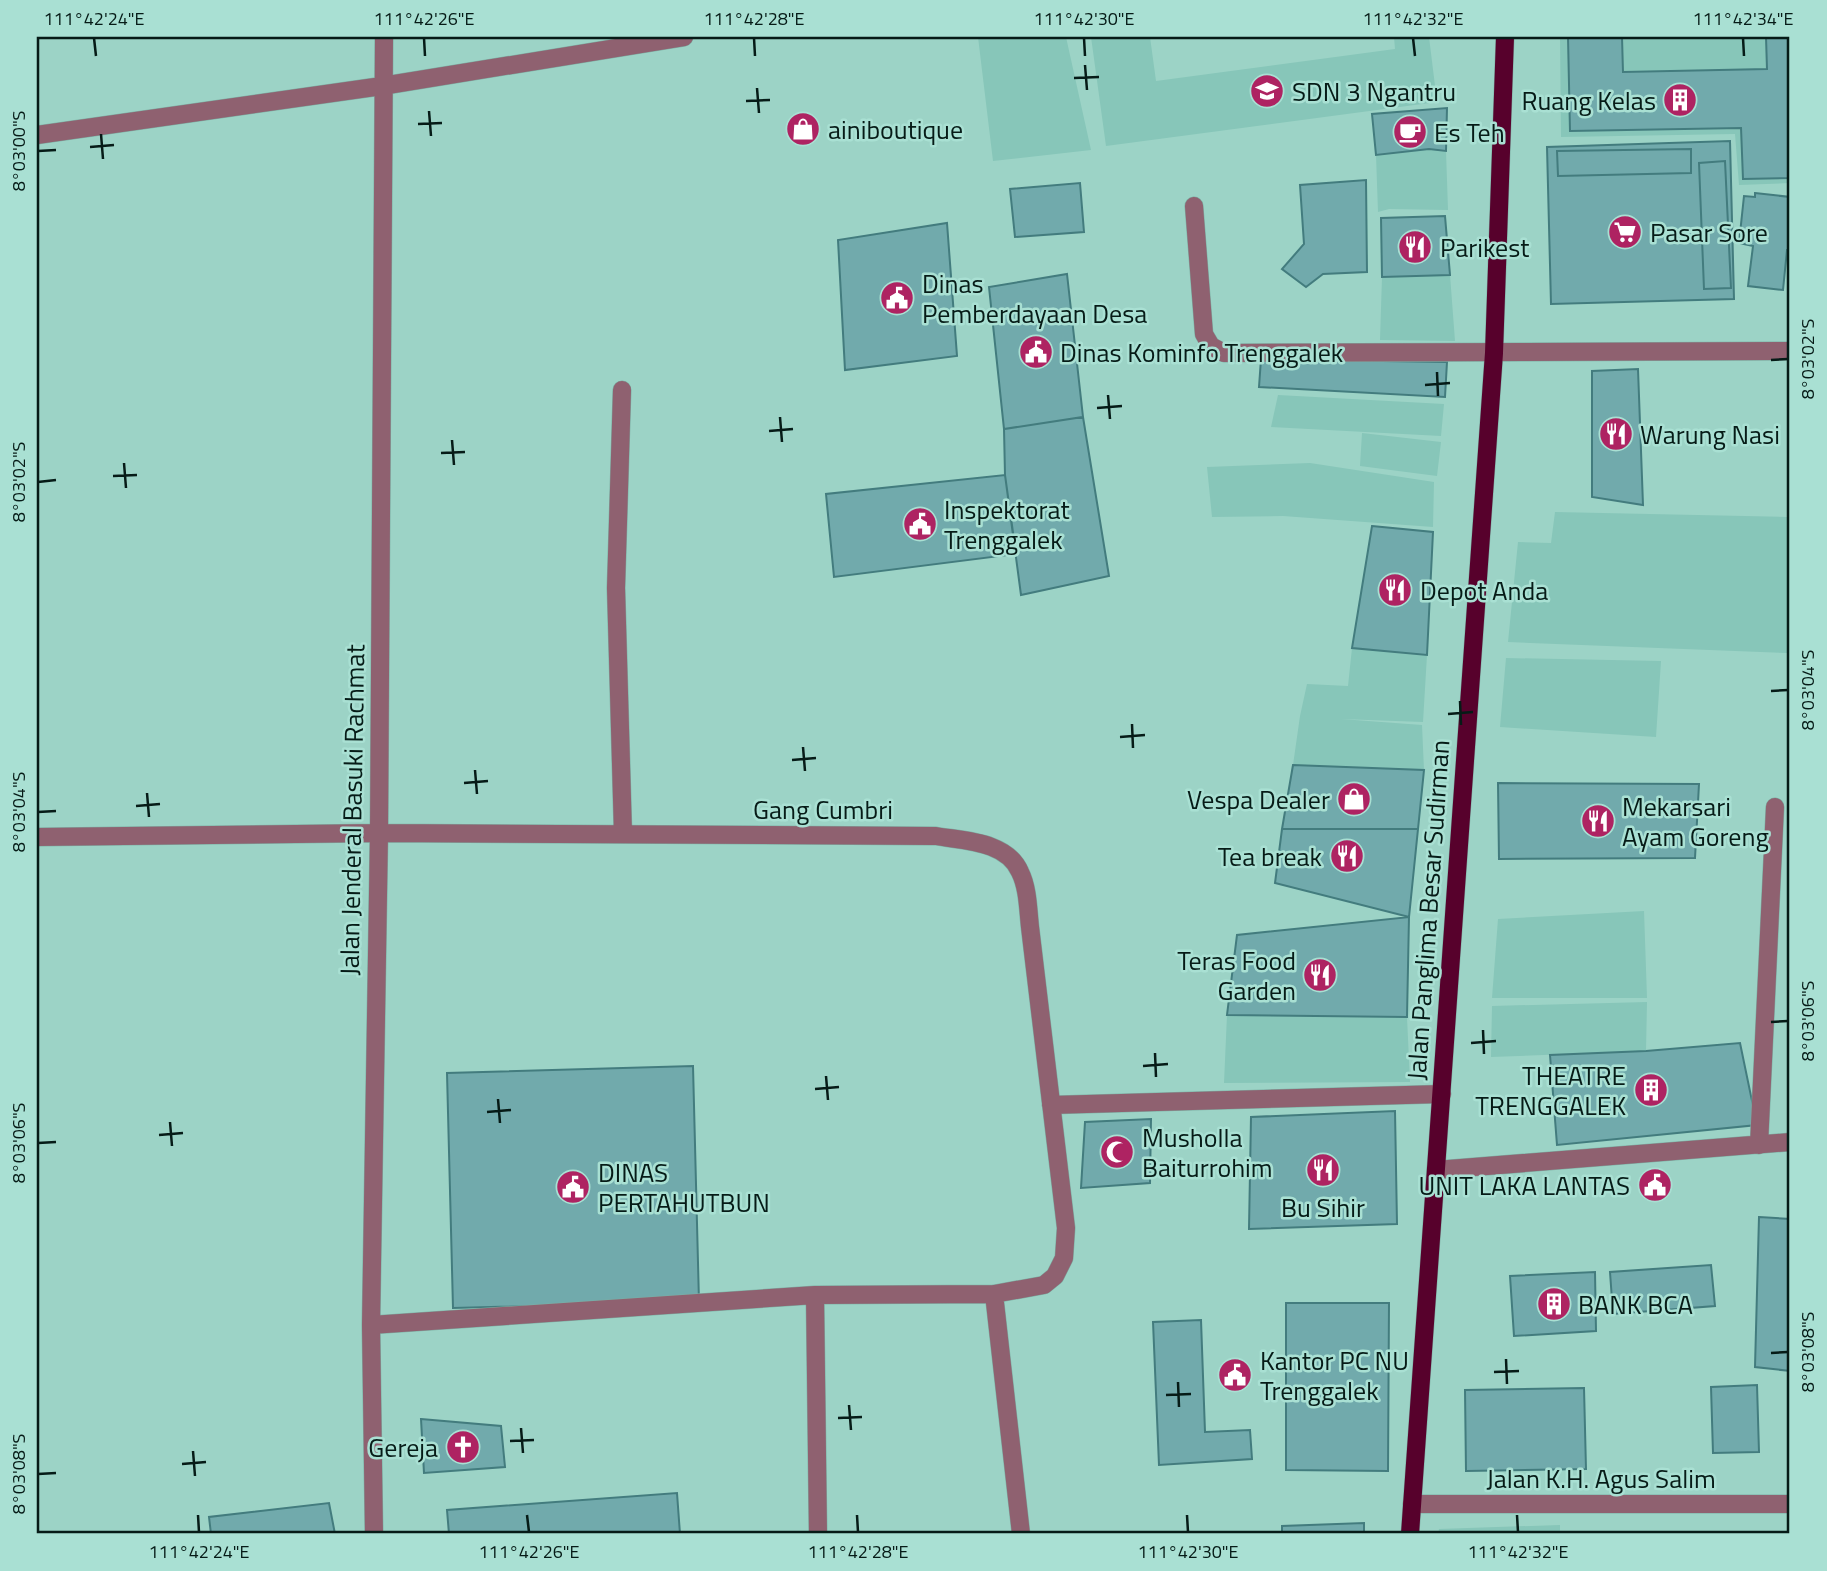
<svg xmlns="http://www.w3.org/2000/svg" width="1827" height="1571" font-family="'Titillium Web',sans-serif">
  <rect width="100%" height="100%" fill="#9cd3c6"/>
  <path fill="#87c6b9" d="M978,37H1066L1091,150L993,161Z
    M1091,37H1150L1156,81L1395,49L1394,37H1429L1437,102L1106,146Z
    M1560,37H1568L1570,131L1741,128L1743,179L1790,178V183L1739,185L1735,134L1561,137Z
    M1622,37H1766L1767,69L1623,72Z
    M1429,149L1446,151L1448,210L1389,209L1378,212L1376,155Z
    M1450,275L1455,341L1380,340L1382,277Z
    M1278,395L1444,404L1441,436L1271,427Z
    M1362,433L1441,442L1437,476L1360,466Z
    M1310,463L1434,482L1433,527L1283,516L1212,517L1207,467Z
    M1555,512L1787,517V653L1508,642L1518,542L1551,543Z
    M1352,648L1427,655L1423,722L1341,719L1422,725L1424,770L1293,765L1300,716L1307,684L1348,686Z
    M1506,658L1661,661L1656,737L1500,727Z
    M1644,911L1647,998H1492L1498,919Z
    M1647,1002L1646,1051L1491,1057L1492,1006Z
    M1227,1015L1407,1017L1410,1082L1224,1083Z
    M1560,1525V1534H1438L1439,1529Z"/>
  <path fill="#71aaac" stroke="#437c7e" stroke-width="2" fill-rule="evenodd" d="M1568,37H1622L1623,72L1767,69L1766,37H1790V178L1743,179L1741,128L1570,131Z
    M1447,108L1446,151L1429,149L1376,155L1372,114Z
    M1730,141L1734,299L1551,304L1547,147ZM1691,149V173L1558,176L1557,151ZM1725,161L1731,288L1704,289L1699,163Z
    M1691,149V173L1558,176L1557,151Z
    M1725,161L1731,288L1704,289L1699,163Z
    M1366,180L1367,272L1323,274L1306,287L1282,269L1304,244L1300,185Z
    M1080,183L1084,232L1015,237L1010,189Z
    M1755,193L1790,197V250H1787L1783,290L1748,286L1753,246L1739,243L1744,196L1755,197Z
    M1445,216L1450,275L1382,277L1381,218Z
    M947,223L957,356L845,370L838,240Z
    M1067,274L1083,417L1004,429L989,287Z
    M1261,359L1447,362L1445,397L1259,387Z
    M1638,369L1643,505L1592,497V371Z
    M1083,417L1109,576L1021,595L1005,475L1004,429Z
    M1005,475L1016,554L834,577L826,494Z
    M1372,526L1433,532L1427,655L1352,648Z
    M1293,765L1424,770L1418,829H1282Z
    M1498,783L1699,784L1695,858L1499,859Z
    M1282,829H1418L1409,917L1275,883Z
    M1409,917L1407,1017L1227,1015L1237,935Z
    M1740,1043L1757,1125L1557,1145L1550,1055L1646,1051Z
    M693,1066L699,1302L453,1308L447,1073Z
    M1395,1111L1397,1224L1249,1229L1251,1117Z
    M1151,1119L1150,1183L1081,1188L1085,1122Z
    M1759,1217L1790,1219V1371L1755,1367Z
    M1711,1265L1715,1306L1613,1314L1610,1272Z
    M1595,1272L1596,1331L1514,1336L1510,1276Z
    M1286,1303H1389L1388,1471L1286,1470Z
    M1201,1320L1205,1432L1250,1430L1252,1459L1159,1465L1153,1322Z
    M1757,1385L1759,1452L1713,1453L1711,1387Z
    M1584,1388L1586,1469L1466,1471L1465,1390Z
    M421,1419L501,1426L505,1467L424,1473Z
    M677,1493L680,1534H449L447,1510Z
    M329,1503L335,1534H211L209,1517Z
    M1364,1523V1534H1282V1526Z"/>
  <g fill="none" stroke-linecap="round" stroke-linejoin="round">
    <g stroke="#7eaea3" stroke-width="19">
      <path id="minor" d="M37,135L382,86L684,37
        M1194,206L1204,334L1211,346L1224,353L1790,351
        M622,390L616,588L623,834
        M37,837L379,833L936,836C964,841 1007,841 1020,872C1028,888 1028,909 1030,927L1066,1228L1064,1258L1055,1276L1044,1285L994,1294L815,1295L371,1325
        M1051,1105L1442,1094
        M1759,1145L1775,807
        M1436,1170L1790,1142
        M994,1294L1021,1534
        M815,1295L818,1534
        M1412,1504H1790
        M374,1534L371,1325L379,833L384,37"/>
    </g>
    <g stroke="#7eaea3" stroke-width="19">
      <path id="major" d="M1410,1534L1494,353L1505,37"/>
    </g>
    <use href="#minor" stroke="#8f6170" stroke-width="18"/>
    <use href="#major" stroke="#57012c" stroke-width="18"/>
  </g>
  <path fill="none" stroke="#061b17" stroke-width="2.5" d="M94,38L96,56M424,38L425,56M754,38L755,56M1084,38L1085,56M1413,38L1415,56M1743,38L1744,56M1085,65L1087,90M1074,78L1099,77M757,88L759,113M746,101L770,100M429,111L431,136M418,124L442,123M101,134L103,159M90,147L114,145M38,151L56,150M1771,360L1788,359M1437,372L1438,396M1425,385L1450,383M1108,395L1110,419M1097,408L1122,406M780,417L782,442M769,431L793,429M452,440L454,465M441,453L465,452M124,463L126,488M113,476L137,475M38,482L56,480M1771,691L1788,690M1460,701L1461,725M1448,714L1473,712M1132,724L1133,748M1120,737L1145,735M803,747L805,771M792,760L816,758M475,770L477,794M464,783L488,781M147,793L149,817M136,806L160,804M38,812L56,811M1771,1022L1788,1021M1483,1030L1484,1054M1471,1043L1496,1041M1155,1053L1156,1077M1143,1066L1168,1064M826,1076L828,1100M815,1089L839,1087M498,1099L500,1123M487,1112L511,1110M170,1122L172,1146M159,1135L183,1133M38,1143L56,1142M1771,1353L1788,1352M1506,1359L1507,1384M1494,1372L1519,1371M1178,1382L1179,1407M1166,1395L1191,1394M849,1405L851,1430M838,1418L862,1417M521,1428L523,1453M510,1441L534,1440M193,1451L195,1476M182,1464L206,1462M38,1474L56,1473M198,1515L199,1532M527,1515L529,1532M857,1515L858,1532M1187,1515L1188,1532M1517,1515L1518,1532"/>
  <defs>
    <g id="school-disc" transform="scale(1.75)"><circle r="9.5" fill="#ae2362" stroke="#a9e0d3"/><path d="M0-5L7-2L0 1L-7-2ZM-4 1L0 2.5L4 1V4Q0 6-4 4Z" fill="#fff"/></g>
    <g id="building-disc" transform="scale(1.75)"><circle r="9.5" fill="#ae2362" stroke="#a9e0d3"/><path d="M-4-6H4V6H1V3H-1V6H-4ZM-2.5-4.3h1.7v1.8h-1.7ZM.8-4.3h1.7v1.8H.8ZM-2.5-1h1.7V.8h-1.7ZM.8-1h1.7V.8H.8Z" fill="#fff"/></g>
    <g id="shop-disc" transform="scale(1.75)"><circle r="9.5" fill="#ae2362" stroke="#a9e0d3"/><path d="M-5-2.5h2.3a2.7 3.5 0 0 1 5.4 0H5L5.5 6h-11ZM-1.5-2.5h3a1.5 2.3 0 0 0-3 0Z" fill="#fff"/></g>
    <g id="cafe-disc" transform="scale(1.75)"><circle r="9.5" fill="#ae2362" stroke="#a9e0d3"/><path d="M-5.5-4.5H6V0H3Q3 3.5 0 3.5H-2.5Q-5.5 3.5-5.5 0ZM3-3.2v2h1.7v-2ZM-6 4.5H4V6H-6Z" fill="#fff"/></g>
    <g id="supermarket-disc" transform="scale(1.75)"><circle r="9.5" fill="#ae2362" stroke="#a9e0d3"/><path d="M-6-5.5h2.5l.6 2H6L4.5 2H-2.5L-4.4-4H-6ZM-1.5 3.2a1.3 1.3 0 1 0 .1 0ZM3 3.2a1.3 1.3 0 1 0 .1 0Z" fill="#fff"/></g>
    <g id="restaurant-disc" transform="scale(1.75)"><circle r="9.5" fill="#ae2362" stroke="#a9e0d3"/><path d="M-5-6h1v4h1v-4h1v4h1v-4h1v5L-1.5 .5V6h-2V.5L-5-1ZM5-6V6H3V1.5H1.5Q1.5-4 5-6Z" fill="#fff"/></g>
    <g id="civic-disc" transform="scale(1.75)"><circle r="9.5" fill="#ae2362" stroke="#a9e0d3"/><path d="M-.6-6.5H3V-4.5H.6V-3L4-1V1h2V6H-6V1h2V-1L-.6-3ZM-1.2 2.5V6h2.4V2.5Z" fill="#fff"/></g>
    <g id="mosque-disc" transform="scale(1.75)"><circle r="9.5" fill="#ae2362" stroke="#a9e0d3"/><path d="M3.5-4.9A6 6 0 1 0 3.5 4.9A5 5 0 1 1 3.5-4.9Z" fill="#fff"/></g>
    <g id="church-disc" transform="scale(1.75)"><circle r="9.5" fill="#ae2362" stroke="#a9e0d3"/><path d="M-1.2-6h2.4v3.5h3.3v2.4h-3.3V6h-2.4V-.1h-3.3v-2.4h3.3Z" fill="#fff"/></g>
  </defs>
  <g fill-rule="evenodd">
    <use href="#school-disc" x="1267" y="91"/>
    <use href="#building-disc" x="1680" y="100"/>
    <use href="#shop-disc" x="803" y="129"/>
    <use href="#cafe-disc" x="1410" y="132"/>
    <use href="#supermarket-disc" x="1625" y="232"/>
    <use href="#restaurant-disc" x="1415" y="247"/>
    <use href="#civic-disc" x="897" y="298"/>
    <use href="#civic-disc" x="1036" y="352"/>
    <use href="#restaurant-disc" x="1616" y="434"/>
    <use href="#civic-disc" x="920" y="524"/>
    <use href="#restaurant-disc" x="1395" y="590"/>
    <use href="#shop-disc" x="1354" y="799"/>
    <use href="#restaurant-disc" x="1598" y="821"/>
    <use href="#restaurant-disc" x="1347" y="856"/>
    <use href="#restaurant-disc" x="1320" y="975"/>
    <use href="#building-disc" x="1651" y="1090"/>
    <use href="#mosque-disc" x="1117" y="1152"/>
    <use href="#restaurant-disc" x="1323" y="1170"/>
    <use href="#civic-disc" x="1655" y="1185"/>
    <use href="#civic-disc" x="573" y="1187"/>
    <use href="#building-disc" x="1554" y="1304"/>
    <use href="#civic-disc" x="1235" y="1375"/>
    <use href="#church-disc" x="463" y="1447"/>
  </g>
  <g text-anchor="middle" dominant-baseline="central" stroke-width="5" stroke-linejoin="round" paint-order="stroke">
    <g font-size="26" fill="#061b17" stroke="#a9e0d3" text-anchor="start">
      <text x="1292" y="91">SDN 3 Ngantru</text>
      <text x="1656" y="100" text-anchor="end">Ruang Kelas</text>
      <text x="828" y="129">ainiboutique</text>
      <text x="1434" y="132">Es Teh</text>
      <text x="1650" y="232">Pasar Sore</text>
      <text x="1440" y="247">Parikest</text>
      <text x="922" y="283">Dinas<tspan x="922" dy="30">Pemberdayaan Desa</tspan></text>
      <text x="1060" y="352">Dinas Kominfo Trenggalek</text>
      <text x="1640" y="434">Warung Nasi</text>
      <text x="944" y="509">Inspektorat<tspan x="944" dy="30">Trenggalek</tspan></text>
      <text x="1420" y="590">Depot Anda</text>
      <text x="1330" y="799" text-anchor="end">Vespa Dealer</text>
      <text x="1622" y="806">Mekarsari<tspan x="1622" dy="30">Ayam Goreng</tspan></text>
      <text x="1322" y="856" text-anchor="end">Tea break</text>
      <text x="1296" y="960" text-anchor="end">Teras Food<tspan x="1296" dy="30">Garden</tspan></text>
      <text x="1626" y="1075" text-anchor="end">THEATRE<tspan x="1626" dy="30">TRENGGALEK</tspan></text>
      <text x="1142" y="1137">Musholla<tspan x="1142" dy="30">Baiturrohim</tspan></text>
      <text x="598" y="1172">DINAS<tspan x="598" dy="30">PERTAHUTBUN</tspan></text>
      <text x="1630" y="1185" text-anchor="end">UNIT LAKA LANTAS</text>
      <text x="1323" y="1207" text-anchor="middle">Bu Sihir</text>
      <text x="1578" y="1304">BANK BCA</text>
      <text x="1260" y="1360">Kantor PC NU<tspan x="1260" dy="30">Trenggalek</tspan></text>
      <text x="438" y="1447" text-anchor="end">Gereja</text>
    </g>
    <g font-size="26" fill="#061b17" stroke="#a9e0d3">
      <text x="823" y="809">Gang Cumbri</text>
      <text transform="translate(352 810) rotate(-89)">Jalan Jenderal Basuki Rachmat</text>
      <text transform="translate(1428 910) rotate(-86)">Jalan Panglima Besar Sudirman</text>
      <text x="1601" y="1478">Jalan K.H. Agus Salim</text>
    </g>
  </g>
  <rect width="1827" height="1571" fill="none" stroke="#a9e0d3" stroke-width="77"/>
  <rect x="38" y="38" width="1750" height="1494" fill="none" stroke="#061b17" stroke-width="2.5"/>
  <g font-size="18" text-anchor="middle" fill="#061b17">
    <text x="94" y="25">111°42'24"E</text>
    <text x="424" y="25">111°42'26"E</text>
    <text x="754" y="25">111°42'28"E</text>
    <text x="1084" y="25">111°42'30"E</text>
    <text x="1413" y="25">111°42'32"E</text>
    <text x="1743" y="25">111°42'34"E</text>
    <text transform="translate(19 151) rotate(-90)" y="6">8°03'00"S</text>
    <text transform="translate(1808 359) rotate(-90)" y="6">8°03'02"S</text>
    <text transform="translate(19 482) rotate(-90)" y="6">8°03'02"S</text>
    <text transform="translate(1808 690) rotate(-90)" y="6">8°03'04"S</text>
    <text transform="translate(19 812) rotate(-90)" y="6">8°03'04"S</text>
    <text transform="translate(1808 1021) rotate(-90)" y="6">8°03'06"S</text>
    <text transform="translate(19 1143) rotate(-90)" y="6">8°03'06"S</text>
    <text transform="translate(1808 1352) rotate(-90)" y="6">8°03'08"S</text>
    <text transform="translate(19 1474) rotate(-90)" y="6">8°03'08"S</text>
    <text x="199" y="1558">111°42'24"E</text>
    <text x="529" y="1558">111°42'26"E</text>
    <text x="858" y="1558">111°42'28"E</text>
    <text x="1188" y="1558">111°42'30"E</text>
    <text x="1518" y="1558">111°42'32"E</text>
  </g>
</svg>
